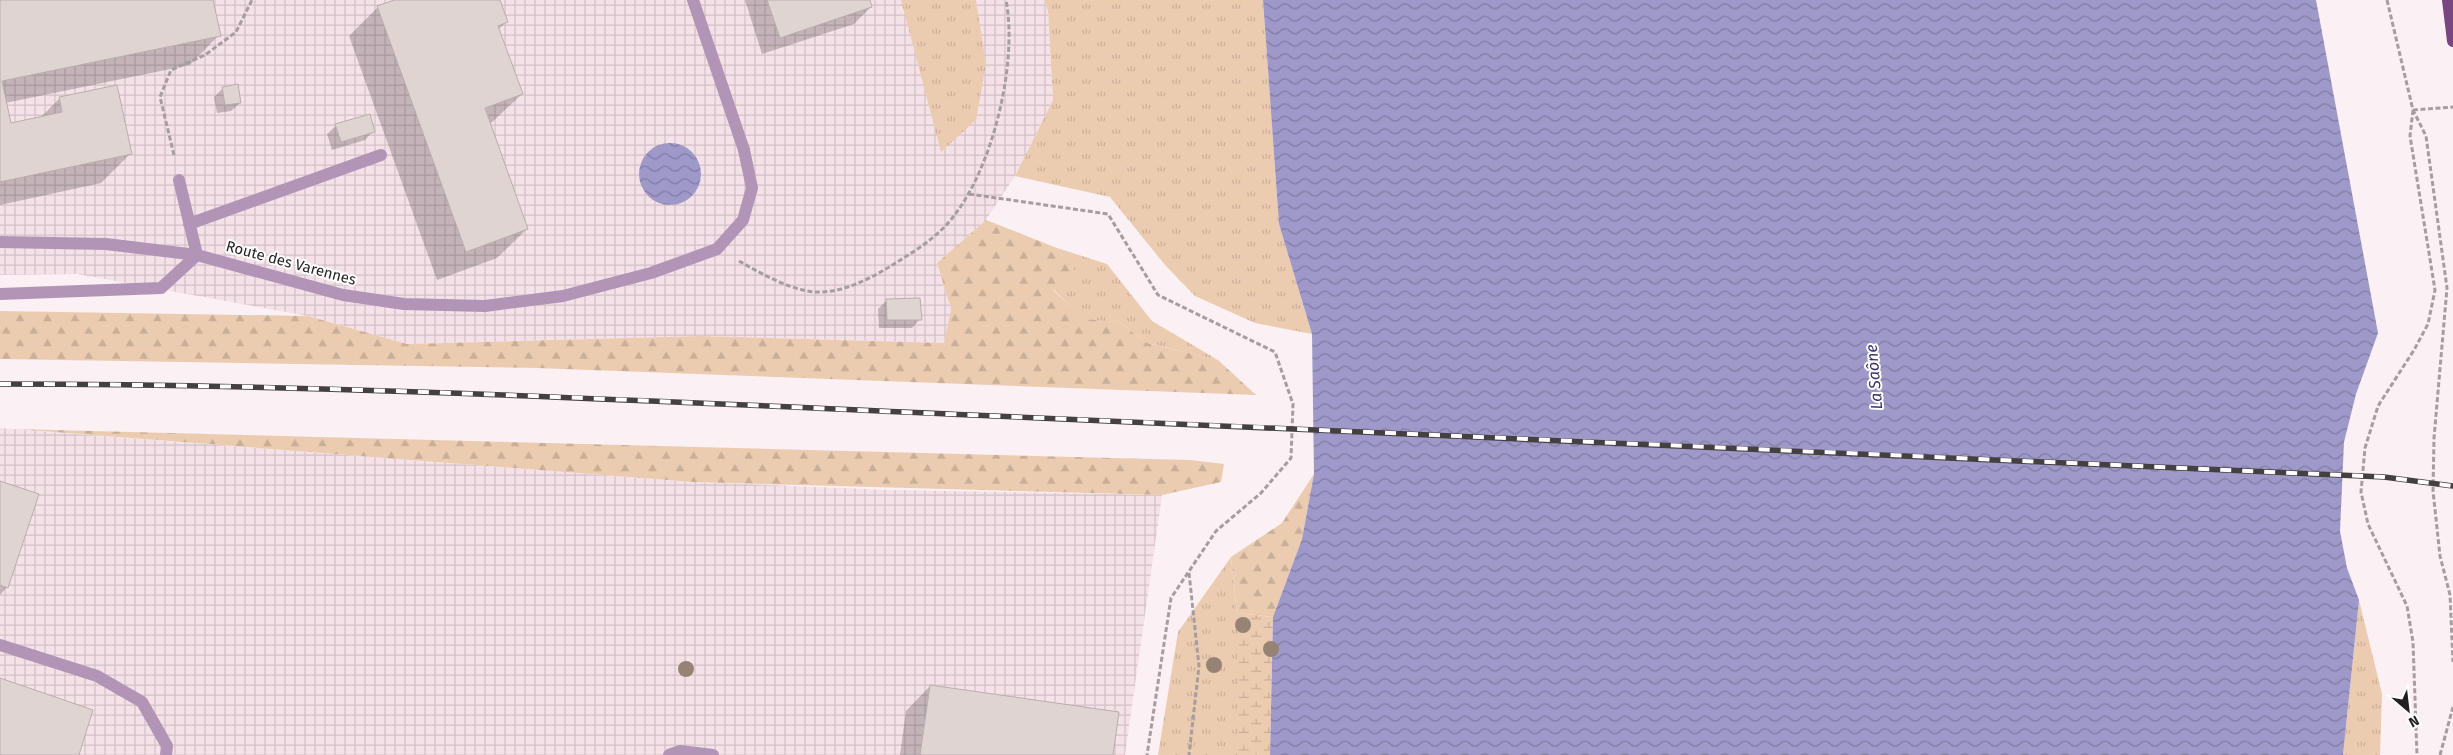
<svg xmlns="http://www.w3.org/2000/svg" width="2453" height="755" font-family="'Fira Sans',sans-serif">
  <defs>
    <pattern id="industrial-grid" width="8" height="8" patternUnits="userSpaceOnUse" patternTransform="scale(1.25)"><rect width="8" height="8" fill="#f5e1e8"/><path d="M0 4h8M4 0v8" fill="none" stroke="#d2c1c7"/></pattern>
    <pattern id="grass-tufts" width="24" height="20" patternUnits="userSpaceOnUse" patternTransform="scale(1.25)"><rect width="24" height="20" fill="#ecccb1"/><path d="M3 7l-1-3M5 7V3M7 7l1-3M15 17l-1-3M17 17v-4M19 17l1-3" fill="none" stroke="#caaf98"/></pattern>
    <pattern id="forest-firs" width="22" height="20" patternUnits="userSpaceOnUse" patternTransform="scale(1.25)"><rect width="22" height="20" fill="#ecccb1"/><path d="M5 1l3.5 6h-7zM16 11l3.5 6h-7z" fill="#caaf98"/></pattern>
    <pattern id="wetland-marsh" width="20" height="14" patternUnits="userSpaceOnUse" patternTransform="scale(1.25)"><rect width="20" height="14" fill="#ecccb1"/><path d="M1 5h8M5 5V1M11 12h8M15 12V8" fill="none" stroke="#caaf98"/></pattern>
    <pattern id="water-waves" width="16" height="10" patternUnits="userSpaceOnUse" patternTransform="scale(1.25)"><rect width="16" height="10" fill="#9e99c8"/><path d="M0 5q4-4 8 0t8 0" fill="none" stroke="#807ca2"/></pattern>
  </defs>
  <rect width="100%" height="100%" fill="#fbf0f3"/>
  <path fill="url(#industrial-grid)" d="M0,0H1044L1048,11L1053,100L1015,176L986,220L937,263L951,309L944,343L700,336L407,344L308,316L77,274L0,275Z
    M0,428L694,482L891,490L1162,495L1125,755H0Z"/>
  <path fill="url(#grass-tufts)" d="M901,0H976L986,64L976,120L941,152Z
    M1044,0H1263L1279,224L1312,334L1255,323L1195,296L1165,265L1110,197L1015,176L1053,100L1048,11Z
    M1057,248L1107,264L1152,321L1218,360L1147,343L1119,322L1084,320L1053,289L1075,272Z
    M1231,557L1237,613V755H1158L1178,632Z
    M2359,600L2382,694L2380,755H2343Z"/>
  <path fill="url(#forest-firs)" d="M986,220L1057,248L1076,272L1053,290L1084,319L1119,322L1147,343L1218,360L1256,395L537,368L0,359V311L308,316L407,344L700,336L944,343L951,309L937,263Z
    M16,429L1190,460L1224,464L1221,482L1162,495L693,482Z
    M1314,474L1302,539L1273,617L1237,613L1231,557L1282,523Z"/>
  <path fill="url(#wetland-marsh)" d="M1237,613L1273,617L1270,755H1237Z"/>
  <path fill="url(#water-waves)" d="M1263,0H2316L2378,333L2356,394L2344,442L2340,531L2347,568L2359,600L2343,755H1270L1273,617L1302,539L1314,474L1312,334L1279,224Z
    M639 174a31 31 0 1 1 62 0a31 31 0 1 1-62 0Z"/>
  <path fill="#0003" d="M0,0H212L219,35L190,65L5,103L10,124L40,118L60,98L130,154L101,183L0,205Z
    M398,0H498L506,22L498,30L522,94L489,125L527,229L497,258L437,280L349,36L378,7Z
    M745,0H869L871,7L854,24L762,54Z
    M223,88L240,103L231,111L217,113L214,97Z
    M336,126L373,131L365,140L332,150L327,134Z
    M887,300L920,319L912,328H879L878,309Z
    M0,482L7,587L0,595Z
    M930,686L1112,755H900L906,711Z"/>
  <path fill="#e0d4d3" stroke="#b9aeac" d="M0,0H213L221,36L2,81L11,123L62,112L59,97L117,85L132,154L0,182Z
    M394,0H500L508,22L498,26L523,94L485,108L528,229L466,252L377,6Z
    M767,0H870L872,7L780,38Z
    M238,84L241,103L225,105L222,87Z
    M370,114L375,132L341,142L335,124Z
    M920,298L922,320H887L886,299Z
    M0,481L39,494L8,588L0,585Z
    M0,678L93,710L79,755H0Z
    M930,685L1119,712L1113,755H920Z"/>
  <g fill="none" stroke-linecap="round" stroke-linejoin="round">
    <path stroke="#a59d9f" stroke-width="3" stroke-dasharray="5 2.5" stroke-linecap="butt" d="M2387,0L2413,110L2426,136L2447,288L2434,438L2433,491L2440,556L2450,595L2453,662
      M2413,110L2410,136L2435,290L2428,324L2414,350L2378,406L2365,448L2361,492L2368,524L2407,606L2413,642L2417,755
      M2413,110L2453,107
      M174,155L160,97L171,70L205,55L236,32L252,0
      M969,194L1108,214L1158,295L1275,352L1293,404L1291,458L1261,493L1216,531L1171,598L1147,755
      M739,261C760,273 792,291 816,292C843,293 869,279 891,266C913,252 937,238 953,217C993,167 1018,63 1006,0
      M1189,573L1199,666L1189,755
      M2440,755L2453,707"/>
    <path stroke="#b295b6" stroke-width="12" d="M693,0L744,150
      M189,224L381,155
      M0,294L161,288L197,255L179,180
      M0,645L97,676L142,702L167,746L166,755
      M669,755L680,751L713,755"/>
    <path stroke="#b295b6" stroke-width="12" d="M0,242L106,244L197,255L343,295L404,304L485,306L563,296L651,273L717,249L743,220L752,188L744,150"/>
    <path stroke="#794681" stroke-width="12" d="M2448,0L2453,41"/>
    <g stroke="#443f41" stroke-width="5.5">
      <path id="rail" d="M0,384C324,384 647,401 971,415C1442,435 1913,456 2384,477L2453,486"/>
    </g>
    <use href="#rail" stroke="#fff" stroke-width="4" stroke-dasharray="11" stroke-linecap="butt"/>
  </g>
  <g fill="#978374">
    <circle cx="1243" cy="625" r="8"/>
    <circle cx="1271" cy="649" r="8"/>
    <circle cx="1214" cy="665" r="8"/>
    <circle cx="686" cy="669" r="8"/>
  </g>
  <g text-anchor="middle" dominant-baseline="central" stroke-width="4" stroke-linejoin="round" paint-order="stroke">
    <g font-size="15" fill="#231f20" stroke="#fff">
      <text transform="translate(291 263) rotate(15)">Route des Varennes</text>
    </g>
    <g font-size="16" font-style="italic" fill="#392e68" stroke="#fff">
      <text transform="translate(1874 377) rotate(-95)">La Saône</text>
    </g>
  </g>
  <g transform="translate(2408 710) rotate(152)" stroke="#ffffff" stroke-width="4" paint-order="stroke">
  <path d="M0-4L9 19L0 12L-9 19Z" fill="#231f20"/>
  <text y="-8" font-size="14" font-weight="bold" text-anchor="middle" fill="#231f20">N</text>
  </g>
</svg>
